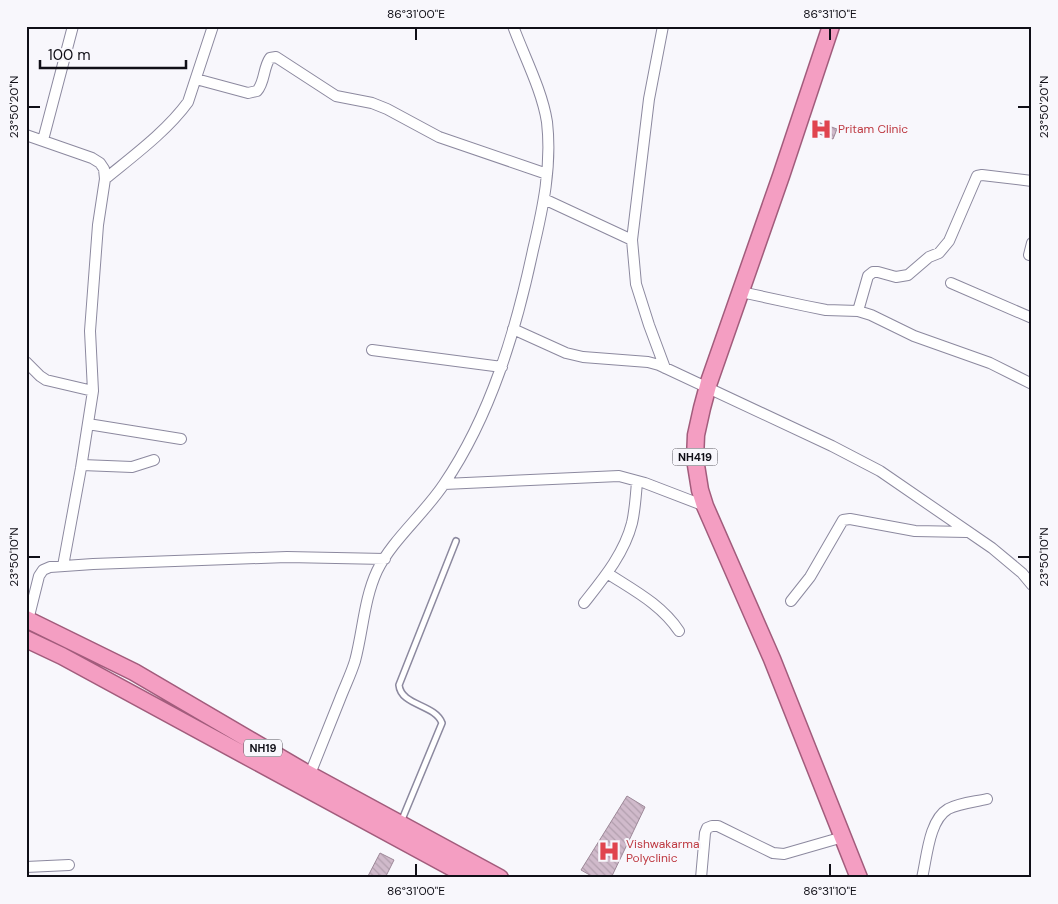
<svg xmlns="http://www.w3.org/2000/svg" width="1058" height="904" font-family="'DM Sans',sans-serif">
  <defs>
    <pattern id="building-back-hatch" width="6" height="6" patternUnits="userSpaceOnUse" patternTransform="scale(1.25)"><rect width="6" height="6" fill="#d0bacb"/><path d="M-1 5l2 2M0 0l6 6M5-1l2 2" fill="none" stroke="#b29fae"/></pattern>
  </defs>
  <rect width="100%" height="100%" fill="#f8f7fc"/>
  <path fill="url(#building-back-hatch)" stroke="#9d8898" d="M815,121L837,129L833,139L811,131Z
    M627,796L645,807L611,878H595L581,870Z
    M380,853L394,860L385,878L378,875L376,878H367Z"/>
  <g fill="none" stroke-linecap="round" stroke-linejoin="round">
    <g stroke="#8c899f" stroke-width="8">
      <path id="service" d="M401,822L442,723C435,704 401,706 399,685L456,541"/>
    </g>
    <g stroke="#8c899f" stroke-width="12">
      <path id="minor" d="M663,26L649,99L632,240L636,284L649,325L665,368
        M196,79L248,93L257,91C265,82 263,68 270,58L276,57L336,96L372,103L387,109L439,137L547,174
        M26,135L92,158L100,163L104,169L105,179L98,225L90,331L93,391L81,468L63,566
        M43,140L73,26
        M105,179C133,156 167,131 188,102L213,26
        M544,199L632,240
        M1029,255L1032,243
        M951,283L1032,318
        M741,292L806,306L826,310L858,311L871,315L914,336L990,363L1032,384
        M858,311L868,276L873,272H878L896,277L908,275L929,257L939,253L949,241L977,176L982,175L1032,181
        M513,329L566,353L583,357L648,362L659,365L832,446L880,471L992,548L1022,573L1032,585
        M372,350L502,367
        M26,362L40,376L46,380L93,391
        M88,424L181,439
        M82,465L132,467L154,460
        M444,484L619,476L645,483L705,506
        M607,573C633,590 661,604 679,631
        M791,601L810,577L843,520L850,519L915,531L967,532
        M584,603C603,579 624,554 632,523C635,510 636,495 637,481
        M28,620L39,576L43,570L50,567L93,564L287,557L385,559
        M310,774C320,749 330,724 340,699C345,686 351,674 355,661C363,631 364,599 377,571C392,540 425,513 444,484C491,415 516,330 533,250C543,208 552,166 547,122C542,90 524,56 513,26
        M26,867L69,865
        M701,878L705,833L707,828L712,826H718L773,853L784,854L843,837
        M922,878C927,857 929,820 948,809C960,803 974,802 987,799"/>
    </g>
    <g stroke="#a25c7c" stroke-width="19">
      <path id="trunk" d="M831,26L781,176L709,382L702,408L696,435L695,459L700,490L705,506L772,659L859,878
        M26,619L134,672L303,771L500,878
        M26,639L62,656L471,878"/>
    </g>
    <use href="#service" stroke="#fff" stroke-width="5"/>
    <use href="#minor" stroke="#fff" stroke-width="10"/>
    <use href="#trunk" stroke="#f49ec2" stroke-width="16"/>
  </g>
  <path fill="none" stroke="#100f17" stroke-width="2" d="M416,28V40M830,28V40M28,107H40M1018,107H1030M28,557H40M1018,557H1030M416,864V876M830,864V876"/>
  <defs>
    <g id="hospital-bare" transform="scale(1.725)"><path d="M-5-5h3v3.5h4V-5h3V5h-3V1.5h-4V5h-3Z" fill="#e0444e" stroke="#f8f7fc" stroke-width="2.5" paint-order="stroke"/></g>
  </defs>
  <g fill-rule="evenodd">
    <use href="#hospital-bare" x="821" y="129"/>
    <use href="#hospital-bare" x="609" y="851"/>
  </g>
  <g text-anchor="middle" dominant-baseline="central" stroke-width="4" stroke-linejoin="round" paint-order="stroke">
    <g fill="#f8f7fc" stroke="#56555c" stroke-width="1">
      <rect x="672.5" y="448.5" width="45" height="17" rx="4"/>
      <rect x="244" y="739.5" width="38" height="17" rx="4"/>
    </g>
    <g font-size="11" font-weight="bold" fill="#100f17">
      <text x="695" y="457">NH419</text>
      <text x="263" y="748">NH19</text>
    </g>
    <g font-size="12" fill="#be3a42" stroke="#f8f7fc" text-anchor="start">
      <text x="838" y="129">Pritam Clinic</text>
      <text x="626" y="844">Vishwakarma<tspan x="626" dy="14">Polyclinic</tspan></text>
    </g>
  </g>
  <rect width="1058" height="904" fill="none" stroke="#f8f7fc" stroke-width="55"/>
  <path d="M40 60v8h146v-8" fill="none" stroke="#100f17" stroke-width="2.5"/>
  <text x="48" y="60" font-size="15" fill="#100f17" stroke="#f8f7fc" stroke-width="4" paint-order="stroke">100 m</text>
  <rect x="28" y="28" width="1002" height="848" fill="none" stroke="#100f17" stroke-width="2"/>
  <g font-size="12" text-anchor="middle" fill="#100f17">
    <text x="416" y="18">86°31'00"E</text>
    <text x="830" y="18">86°31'10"E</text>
    <text transform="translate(14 107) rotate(-90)" y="4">23°50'20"N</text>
    <text transform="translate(1044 107) rotate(-90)" y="4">23°50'20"N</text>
    <text transform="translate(14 557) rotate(-90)" y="4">23°50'10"N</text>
    <text transform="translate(1044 557) rotate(-90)" y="4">23°50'10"N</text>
    <text x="416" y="895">86°31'00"E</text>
    <text x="830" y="895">86°31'10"E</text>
  </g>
</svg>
